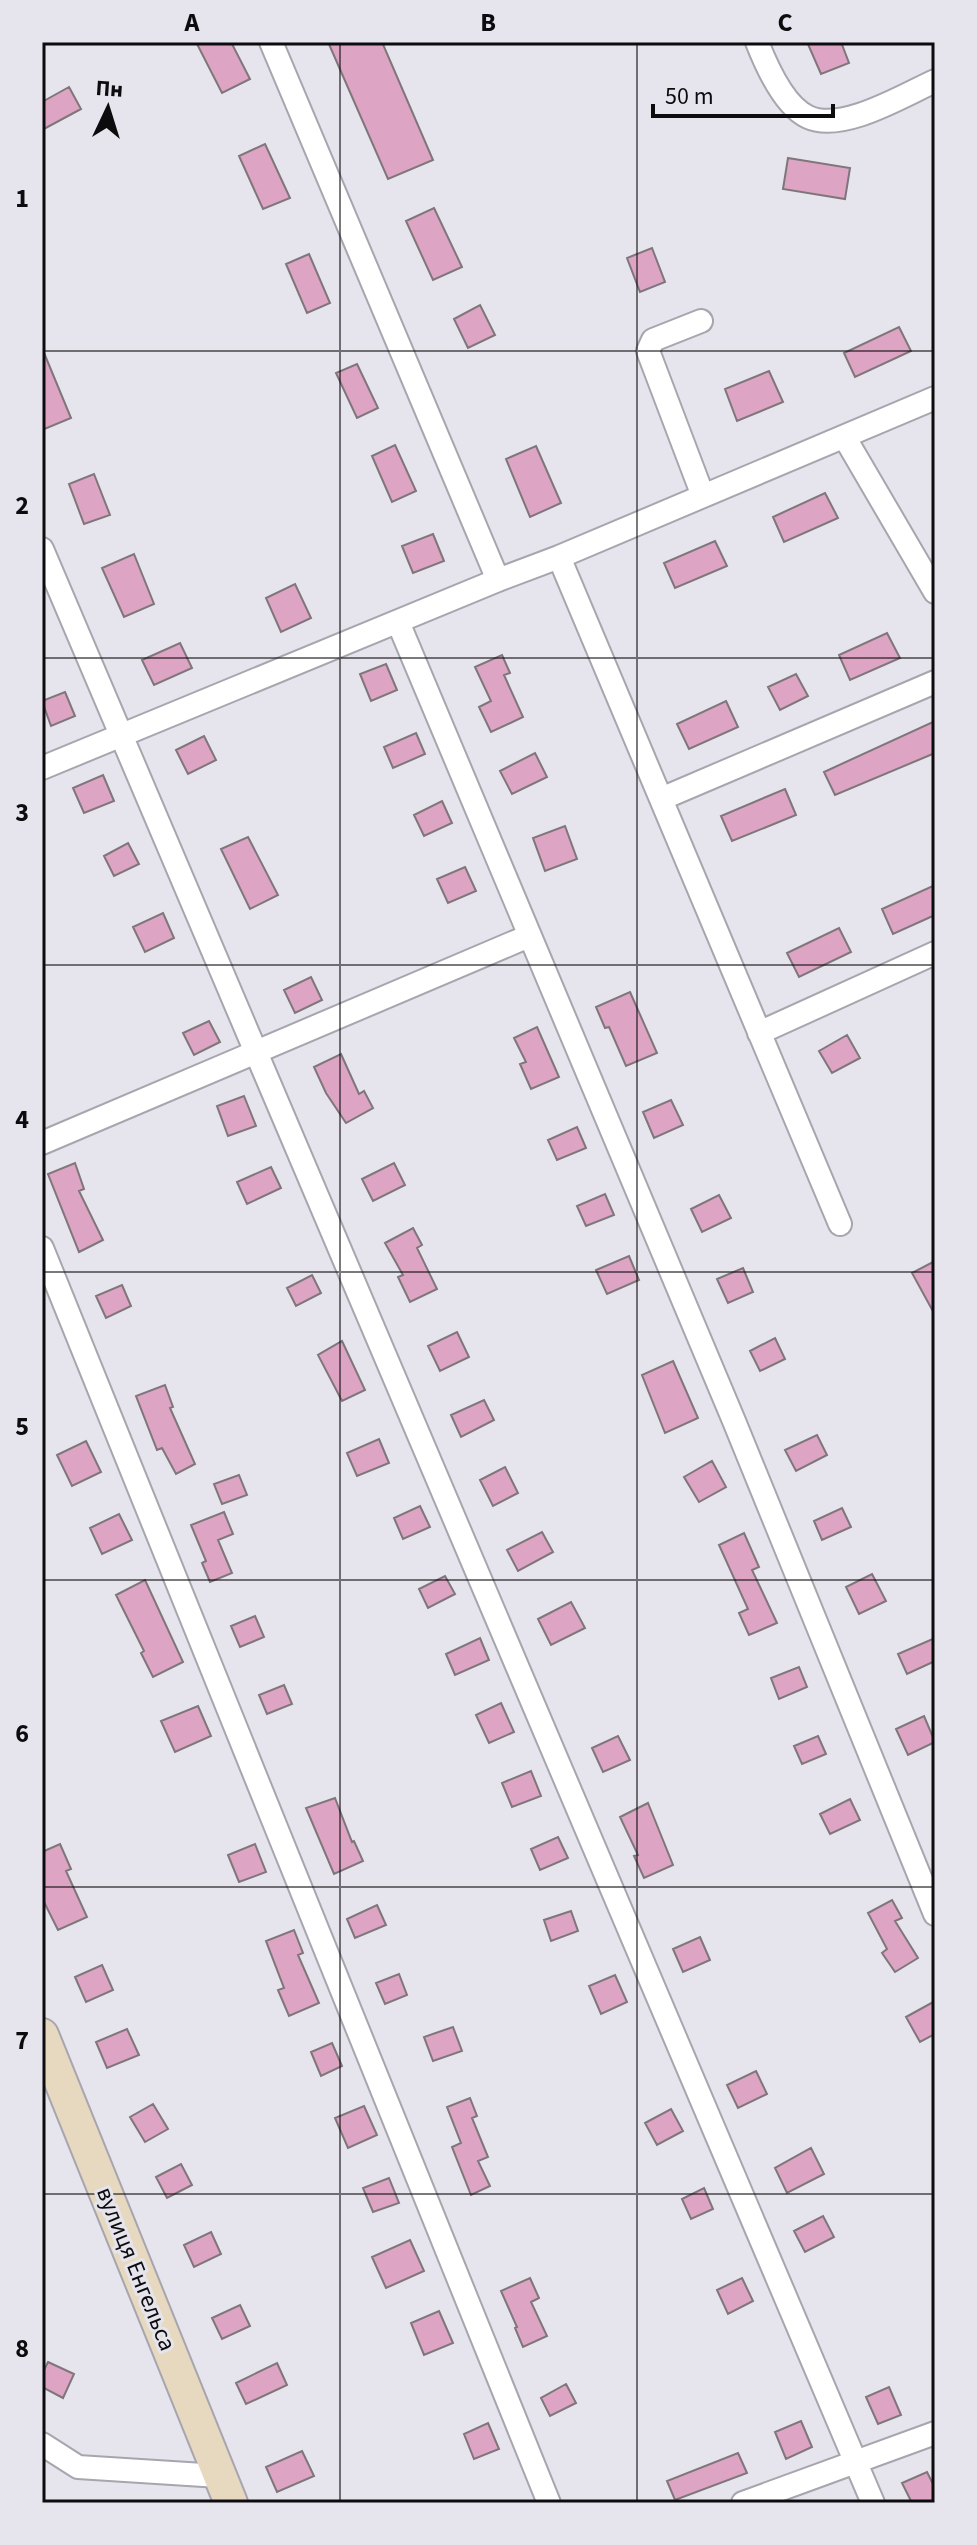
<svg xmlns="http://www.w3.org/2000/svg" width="977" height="2545" font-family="'Source Sans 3',sans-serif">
  <rect width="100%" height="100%" fill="#e6e4ec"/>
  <path fill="#dea4c4" stroke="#7f767b" stroke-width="2" d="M196,42H231L250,79L222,93Z
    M328,42H382L433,160L388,179Z
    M807,42H841L849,63L821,74Z
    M69,87L81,109L42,130V102Z
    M265,144L290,198L263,209L239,156Z
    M788,158L850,168L845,199L783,189Z
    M434,208L462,267L433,280L406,221Z
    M652,248L665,282L640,292L627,258Z
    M309,254L330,303L307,313L286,264Z
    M480,305L495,335L468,348L454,319Z
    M899,327L911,351L855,377L844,353Z
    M42,348L71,418L42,430Z
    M357,364L378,408L357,418L336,373Z
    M769,371L783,402L737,421L725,389Z
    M395,445L416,491L392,502L372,456Z
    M536,446L561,503L530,517L506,459Z
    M94,474L110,515L84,524L69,484Z
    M825,493L838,518L784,542L773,517Z
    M433,534L444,561L413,573L402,546Z
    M715,541L727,566L675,588L664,563Z
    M134,554L154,604L124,617L102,568Z
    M295,584L311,618L281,632L266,598Z
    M887,633L900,658L850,680L839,655Z
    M180,643L192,668L154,685L142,660Z
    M502,655L510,673L504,675L523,717L491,732L479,707L491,701L475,667Z
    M386,664L397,690L371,701L360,674Z
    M796,674L808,696L780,710L768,687Z
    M65,692L75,716L51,726L42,701Z
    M726,701L738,727L689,749L677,724Z
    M935,721V753L835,795L824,772Z
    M416,733L425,754L393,768L384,747Z
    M204,736L216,760L188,774L176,750Z
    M535,753L547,777L512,794L500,771Z
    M103,775L114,801L84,813L73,788Z
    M785,789L796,815L732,841L721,816Z
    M442,801L452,823L424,836L414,815Z
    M565,826L577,859L545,871L533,838Z
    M248,837L278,895L250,909L221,849Z
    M128,843L139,864L114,876L104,856Z
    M465,867L476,891L448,903L437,879Z
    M935,885V915L893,934L882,909Z
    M163,913L174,938L145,952L133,927Z
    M839,928L851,952L799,977L787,953Z
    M311,977L322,1000L295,1013L284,990Z
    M630,992L657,1053L626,1066L609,1027L605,1028L596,1007Z
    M209,1021L220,1042L194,1055L183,1033Z
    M537,1027L559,1077L531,1089L520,1064L526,1062L514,1038Z
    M847,1035L860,1058L832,1073L819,1051Z
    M341,1054L359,1094L364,1091L373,1108L346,1123L326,1093L314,1067Z
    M244,1096L256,1126L228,1136L217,1106Z
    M671,1100L683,1125L654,1138L643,1112Z
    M577,1127L586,1148L557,1160L548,1140Z
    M75,1163L84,1189L79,1191L103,1240L79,1252L48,1174Z
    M394,1163L405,1185L373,1201L362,1179Z
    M271,1167L281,1188L247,1204L237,1182Z
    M605,1194L614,1215L586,1226L577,1206Z
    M719,1195L731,1218L702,1232L691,1209Z
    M413,1228L422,1245L417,1248L437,1289L410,1302L398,1277L403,1275L385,1243Z
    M629,1256L639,1280L607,1294L596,1270Z
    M935,1261V1315L912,1273Z
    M743,1268L753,1292L728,1303L717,1279Z
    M312,1275L321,1293L296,1306L287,1288Z
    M122,1285L131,1306L106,1318L96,1296Z
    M457,1332L469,1357L440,1371L428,1346Z
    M775,1338L785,1359L760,1371L750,1351Z
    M342,1341L365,1390L342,1401L318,1355Z
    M673,1361L698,1418L665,1433L642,1375Z
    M165,1385L173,1407L170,1408L195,1464L176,1474L162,1448L157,1450L136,1396Z
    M484,1400L494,1420L461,1437L451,1415Z
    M817,1435L827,1455L796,1471L785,1450Z
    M379,1439L389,1463L357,1476L347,1453Z
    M86,1441L101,1472L72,1486L57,1455Z
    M712,1461L726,1487L699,1502L684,1477Z
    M505,1467L518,1493L493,1506L480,1480Z
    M239,1475L247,1495L222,1504L214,1484Z
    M420,1506L430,1527L403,1539L394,1518Z
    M842,1508L851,1527L822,1540L814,1521Z
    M224,1512L233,1534L218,1540L232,1573L210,1582L202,1563L206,1561L191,1525Z
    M119,1514L132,1540L102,1554L90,1528Z
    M542,1532L553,1552L518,1571L507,1550Z
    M744,1533L759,1567L752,1570L777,1623L749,1635L739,1613L748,1609L719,1545Z
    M872,1574L886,1601L859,1614L846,1587Z
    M445,1576L455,1594L428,1608L419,1589Z
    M145,1580L183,1662L153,1677L141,1653L144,1651L116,1595Z
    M571,1602L585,1628L551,1645L538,1619Z
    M255,1616L264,1637L240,1647L231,1626Z
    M480,1638L489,1660L455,1675L446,1654Z
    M935,1638V1661L907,1674L898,1654Z
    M799,1667L807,1687L779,1699L771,1678Z
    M284,1685L292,1704L267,1714L259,1695Z
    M501,1703L514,1732L489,1743L476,1715Z
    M198,1706L211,1736L175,1752L161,1721Z
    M924,1716L935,1742L908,1755L896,1729Z
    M618,1736L630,1760L603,1772L592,1748Z
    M818,1736L826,1754L802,1764L794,1746Z
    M531,1771L541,1796L512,1807L502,1783Z
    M335,1798L352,1842L354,1841L363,1861L334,1874L306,1808Z
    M850,1799L860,1820L830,1834L820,1814Z
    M648,1803L673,1865L644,1878L634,1856L638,1855L620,1817Z
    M558,1837L568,1858L540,1870L531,1849Z
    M60,1844L71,1869L66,1871L87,1917L58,1930L42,1898V1852Z
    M255,1844L266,1872L239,1882L228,1855Z
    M892,1900L902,1918L895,1921L918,1958L895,1972L882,1953L887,1949L868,1913Z
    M377,1905L386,1925L355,1938L347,1919Z
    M571,1911L578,1931L551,1941L544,1920Z
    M294,1930L303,1953L298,1955L319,2003L289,2016L278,1990L284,1988L266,1941Z
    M700,1937L710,1960L683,1972L673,1949Z
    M102,1965L113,1990L86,2002L75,1977Z
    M399,1974L407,1995L385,2004L376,1983Z
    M615,1975L627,2002L601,2014L589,1986Z
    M935,2001V2034L920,2042L906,2017Z
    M453,2027L462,2051L433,2061L424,2037Z
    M127,2029L139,2055L107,2068L96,2042Z
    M332,2043L342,2066L321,2076L311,2052Z
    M756,2071L767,2094L738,2108L727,2085Z
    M470,2098L477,2116L472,2118L488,2157L478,2161L490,2186L471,2195L452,2147L461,2143L447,2107Z
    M153,2104L168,2129L145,2142L130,2117Z
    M364,2106L377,2135L348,2148L335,2118Z
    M671,2109L683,2131L657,2145L645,2123Z
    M811,2148L824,2174L787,2193L775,2168Z
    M181,2164L192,2185L167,2198L156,2177Z
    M389,2178L399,2203L373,2212L363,2188Z
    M704,2188L713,2209L691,2219L682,2199Z
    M823,2216L834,2237L805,2252L794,2231Z
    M211,2232L221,2254L194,2267L184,2245Z
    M410,2240L424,2271L386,2288L372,2257Z
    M530,2278L539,2298L531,2302L547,2336L523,2347L515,2328L517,2327L501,2291Z
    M742,2278L753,2301L728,2314L717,2290Z
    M240,2305L250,2326L222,2339L212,2318Z
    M439,2311L453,2343L424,2355L411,2323Z
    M48,2362L74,2374L63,2398L42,2387V2374Z
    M277,2363L287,2385L246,2404L236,2383Z
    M566,2384L576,2403L550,2416L541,2398Z
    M889,2387L901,2415L878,2424L866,2397Z
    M801,2421L812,2447L786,2459L775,2432Z
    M488,2423L499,2449L474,2459L464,2434Z
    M302,2451L314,2476L277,2492L266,2467Z
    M738,2453L747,2473L675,2500L667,2481Z
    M927,2472L935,2488V2500L928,2503H912L902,2483Z"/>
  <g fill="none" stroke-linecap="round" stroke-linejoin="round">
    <g stroke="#a7a5ad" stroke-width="26">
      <path id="street" d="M271,42L498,580
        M757,42C766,65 784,106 808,117C842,133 904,95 935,81
        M701,321L653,340L648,351L703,496
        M845,438L935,592
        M42,549L873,2503
        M559,557L840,1224
        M398,622L734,1421L935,1914
        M42,768L498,580L559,557L935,398
        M661,799L935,682
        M759,1033L935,953
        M42,1143L529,936
        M42,1248L549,2503
        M42,2444L78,2467L219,2476
        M743,2503L935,2433"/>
    </g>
    <g stroke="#a7a5ad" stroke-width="36">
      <path id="secondary" d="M42,2035L231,2503"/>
    </g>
    <use href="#street" stroke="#fff" stroke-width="22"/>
    <use href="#secondary" stroke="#e7d9c0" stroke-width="32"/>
  </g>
  <path fill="none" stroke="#0c0b0e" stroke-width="2" stroke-opacity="0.55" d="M340,42V2503M637,42V2503M42,351H935M42,658H935M42,965H935M42,1272H935M42,1580H935M42,1887H935M42,2194H935"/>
  <g text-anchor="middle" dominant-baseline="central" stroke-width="6" stroke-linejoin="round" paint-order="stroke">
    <g font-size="24" fill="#0c0b0e" stroke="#e6e4ec">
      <text transform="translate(136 2269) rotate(68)">вулиця Енгельса</text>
    </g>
  </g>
  <rect width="977" height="2545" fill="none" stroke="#e6e4ec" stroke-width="88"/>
  <g transform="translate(108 108) rotate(4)" stroke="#e6e4ec" stroke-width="6" paint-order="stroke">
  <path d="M0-6L14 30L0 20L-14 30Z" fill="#0c0b0e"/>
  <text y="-12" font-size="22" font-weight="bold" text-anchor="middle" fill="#0c0b0e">Пн</text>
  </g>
  <path d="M653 104v12h180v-12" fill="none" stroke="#0c0b0e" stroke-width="4"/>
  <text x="665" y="104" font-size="24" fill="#0c0b0e" stroke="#e6e4ec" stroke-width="6" paint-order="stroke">50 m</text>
  <rect x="44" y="44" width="889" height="2457" fill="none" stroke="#0c0b0e" stroke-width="3"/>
  <g font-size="26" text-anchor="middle" font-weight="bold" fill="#0c0b0e">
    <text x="192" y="31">A</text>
    <text x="488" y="31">B</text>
    <text x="785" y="31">C</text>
    <text x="22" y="207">1</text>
    <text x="22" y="514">2</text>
    <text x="22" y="821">3</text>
    <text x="22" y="1128">4</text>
    <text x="22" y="1435">5</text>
    <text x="22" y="1742">6</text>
    <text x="22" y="2049">7</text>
    <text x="22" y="2357">8</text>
  </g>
</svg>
